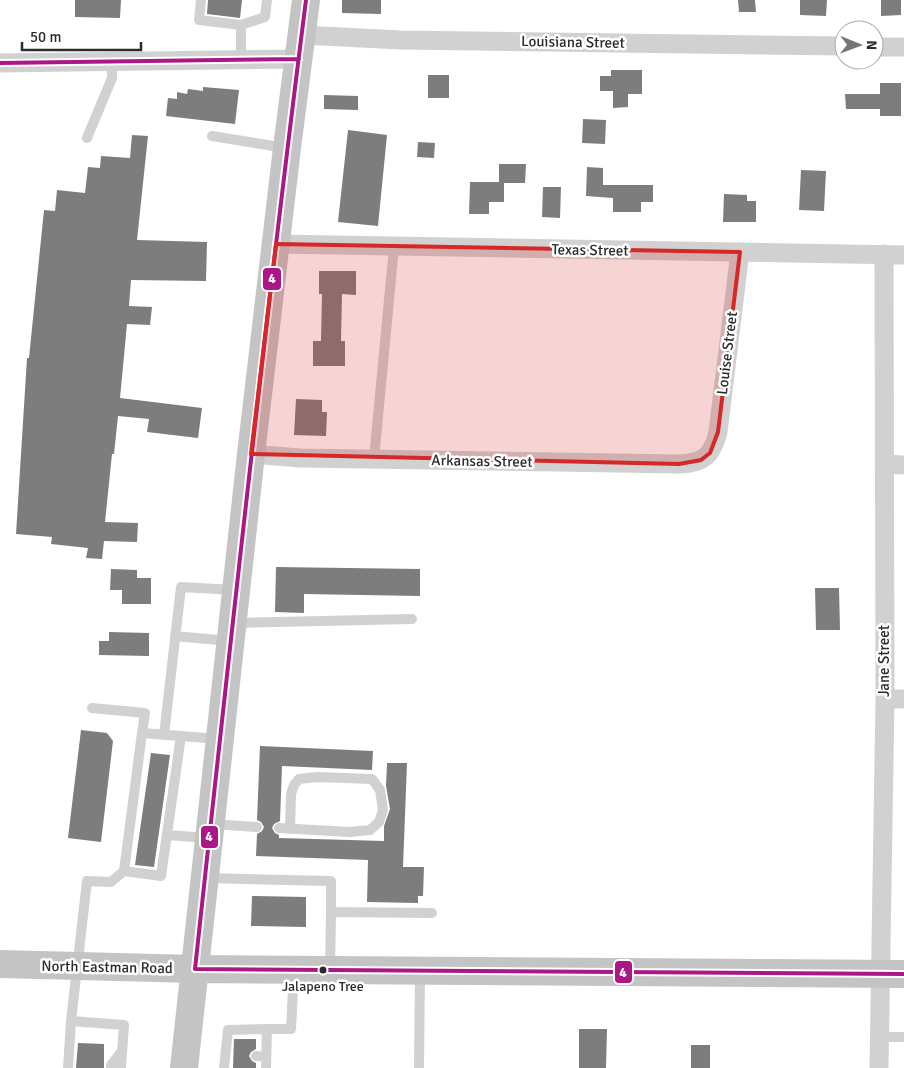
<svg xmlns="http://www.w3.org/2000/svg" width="904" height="1068" font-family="Signika,sans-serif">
  <rect width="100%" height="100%" fill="#fff"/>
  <path fill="#7d7d7d" d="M75,0H121L120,18L75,17Z
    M208,0H242L240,18L207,14Z
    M342,0H381V14L342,13Z
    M738,0H755L756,12H739Z
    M800,0H827L826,16L800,15Z
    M881,0H901V15L881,16Z
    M611,70H642V94H628V107L613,108V91H600V76H611Z
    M428,75H449V98H428Z
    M880,83H901V116H880V109H846L845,94H880Z
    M203,87L239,90L235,124L166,116L168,98L177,99V92L187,94L188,89L203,91Z
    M324,95L358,96V110L324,109Z
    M583,119L606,120L605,144L582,143Z
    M348,130L387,135L378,226L338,222Z
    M132,135L148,136L137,240L207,242L206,281L131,280L129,306L152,307L150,325L127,324L120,398L202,408L198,438L147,432L149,419L118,416L114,454H112L105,522L138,523L137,542L104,541L102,559L86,558L88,548L51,544L52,537L16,534L27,358H29L44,210L55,211L57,190L85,193L88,167L100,168L101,156L130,158Z
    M418,142L435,143L434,158L417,157Z
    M499,164H526L525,183H504V202H489V214H469L470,182H499Z
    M587,167L603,168V185H653V202H641V212H613V198L586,196Z
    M801,170L826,171L824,211L799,210Z
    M543,187H561L560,218L542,217Z
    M724,194L747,195V201H756V222H723Z
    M319,271H356V295L342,294L341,341H345V366H313V341H321L322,294H319Z
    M296,399L322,400V412H327L326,436L294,435Z
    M276,567L420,569V596L304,594V613L275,612Z
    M111,569L137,570V578H151V604H122V590H110Z
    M815,588H839L840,630H816Z
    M109,632L149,633V656L99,655V641H109Z
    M81,730L107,733L113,741L101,842L68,838Z
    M260,746L373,751L372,770L282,766L280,821L274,824L272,828L275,833L279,835V838L384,841V826L390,809L386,786L387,763H407L403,867H424L423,896H418V903L367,902L368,860L256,856L257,834L262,831L264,827L261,822L257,820Z
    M151,753L170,755L154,867L135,865Z
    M252,896L306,897V927L251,926Z
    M579,1029H607L606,1068H579Z
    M234,1039H256V1049L251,1052L249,1056L252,1061L256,1063V1068H233Z
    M78,1043L104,1044V1068H76Z
    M691,1045H710V1068H691Z"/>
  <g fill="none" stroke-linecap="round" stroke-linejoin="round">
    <path stroke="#d1d1d1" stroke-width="10" d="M201,0L199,20L241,25V60
      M241,25L265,17L267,0
      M212,136L286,148
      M87,138L112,78V62
      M374,459L394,247
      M234,623L412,619
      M175,636L229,641
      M92,708L145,713L142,733
      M164,735L181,587L235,590
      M212,824L257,827
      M279,828L350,832L370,830L379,822L383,810L380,790L372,779L317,777L299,779L294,785L291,794L290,829
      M167,835L208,838
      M124,871L161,876L181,736
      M206,878L331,881V912
      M330,969L331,912L432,913
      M71,1021L124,1025L121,1068
      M879,1037H904
      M256,1056L266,1057
      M68,1068L71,1021L87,881L111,882L124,871L142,733L219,739
      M111,1068V1065L122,1051
      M224,1068L228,1030L267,1029
      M266,1068L267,1029H291L294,971
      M419,1068L420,971"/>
    <path stroke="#d1d1d1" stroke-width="19" d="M302,35L401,40L844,46
      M874,47H904
      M0,63L299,59
      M276,244L904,255
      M251,454L300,458L679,464C704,463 712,456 718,432L740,252
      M884,464L904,465
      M885,699H904
      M879,1068L885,699L884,254"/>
    <path stroke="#c4c4c4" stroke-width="28" d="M0,964L195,969L904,974
      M184,1068L251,454L287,148L306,0"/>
    <g stroke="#fff" stroke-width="8">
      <path id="bus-1" d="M306,0C265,323 230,646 195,969L904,974
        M0,63L299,59"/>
    </g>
    <use href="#bus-1" stroke="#ad1687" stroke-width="4"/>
  </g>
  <path fill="#d62828" fill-opacity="0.2" stroke="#d62828" stroke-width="4" stroke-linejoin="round" d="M276,244L740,252L718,432L710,453L701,460L679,464L251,454Z"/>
  <circle fill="#2c2c2c" stroke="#fff" stroke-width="2" cx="323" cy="970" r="4.5"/>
  <g text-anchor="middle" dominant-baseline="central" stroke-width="5" stroke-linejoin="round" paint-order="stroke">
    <g font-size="14" fill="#2c2c2c" stroke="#fff">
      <text x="323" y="986">Jalapeno Tree</text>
    </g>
    <g font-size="15" fill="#2c2c2c" stroke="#fff">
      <text transform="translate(573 42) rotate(1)">Louisiana Street</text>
      <text transform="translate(590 250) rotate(1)">Texas Street</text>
      <text transform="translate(727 353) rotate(-83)">Louise Street</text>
      <text transform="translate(482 461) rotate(1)">Arkansas Street</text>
      <text transform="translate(884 661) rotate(-90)">Jane Street</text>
      <text transform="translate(107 967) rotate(1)">North Eastman Road</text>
    </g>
  </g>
  <g stroke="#fff" stroke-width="2">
    <rect x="262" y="267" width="20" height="24" rx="5" fill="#ad1687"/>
    <rect x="200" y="825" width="19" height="24" rx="5" fill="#ad1687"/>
    <rect x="614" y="960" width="19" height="24" rx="5" fill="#ad1687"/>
  </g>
  <g font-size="14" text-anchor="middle" font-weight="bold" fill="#fff">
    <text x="272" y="283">4</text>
    <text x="209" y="841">4</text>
    <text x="623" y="977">4</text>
  </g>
  <g transform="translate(859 45) rotate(91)"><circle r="24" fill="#ffffff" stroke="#ababab"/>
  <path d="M0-4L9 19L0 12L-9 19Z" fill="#767676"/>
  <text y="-8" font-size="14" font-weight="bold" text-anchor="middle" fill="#2c2c2c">N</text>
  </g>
  <path d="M22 42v8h119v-8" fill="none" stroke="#2c2c2c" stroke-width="2.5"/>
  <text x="30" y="42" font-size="15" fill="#2c2c2c" stroke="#ffffff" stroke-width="4" paint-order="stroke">50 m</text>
</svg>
